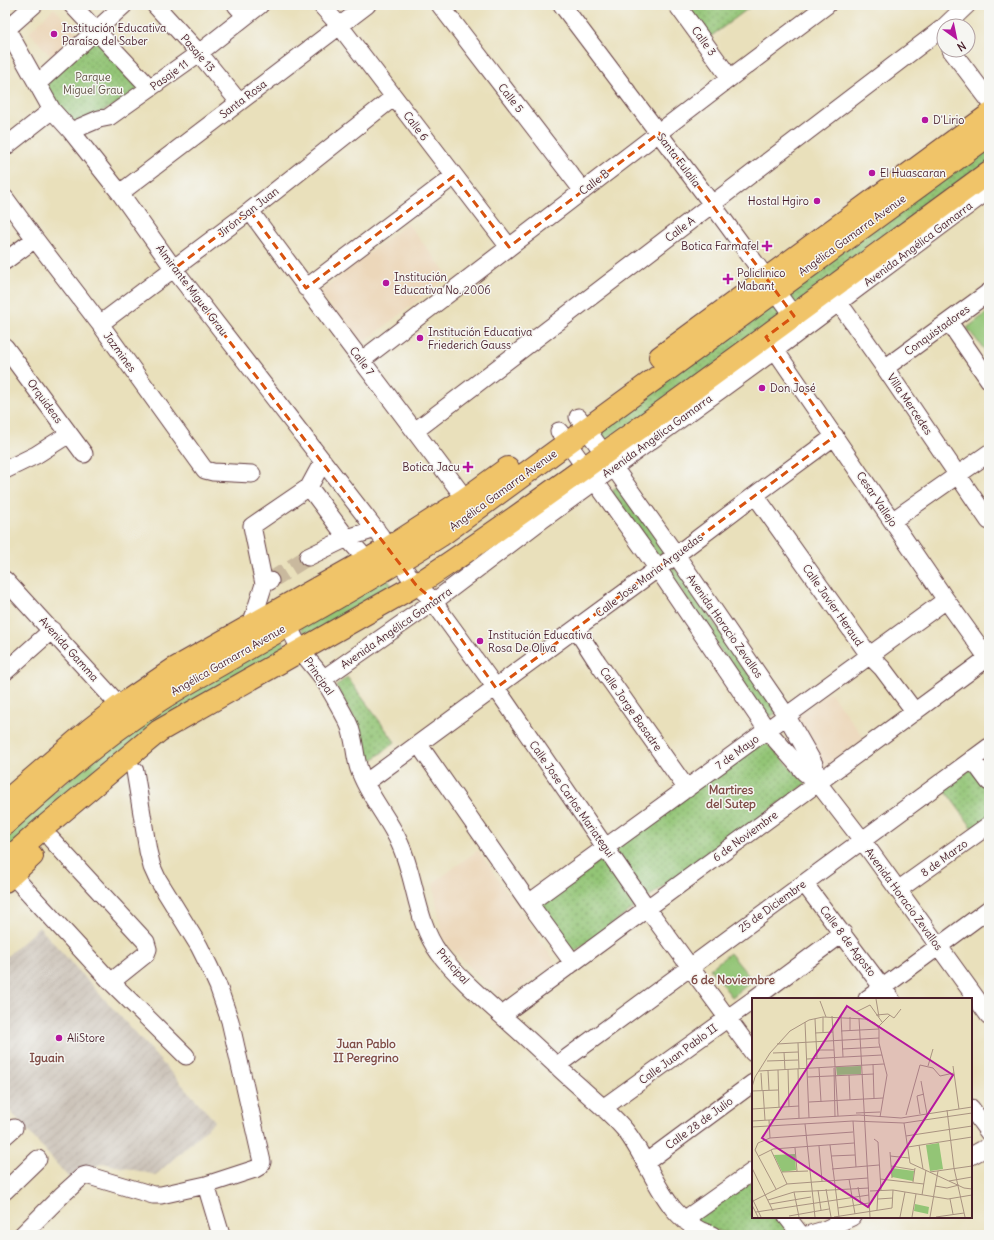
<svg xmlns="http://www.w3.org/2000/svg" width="994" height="1240" font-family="Delius,sans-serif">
  <defs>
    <pattern id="industrial-furrows" width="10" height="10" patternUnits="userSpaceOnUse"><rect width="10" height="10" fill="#cbc2b8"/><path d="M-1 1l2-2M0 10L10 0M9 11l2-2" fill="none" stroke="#b0a69e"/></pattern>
    <pattern id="park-dots" width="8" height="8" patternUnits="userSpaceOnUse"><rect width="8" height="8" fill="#93c576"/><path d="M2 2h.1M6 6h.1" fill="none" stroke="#7a9f61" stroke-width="1.8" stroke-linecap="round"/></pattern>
  </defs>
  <rect width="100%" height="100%" fill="#f6f6f2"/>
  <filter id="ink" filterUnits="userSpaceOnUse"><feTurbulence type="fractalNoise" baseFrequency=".025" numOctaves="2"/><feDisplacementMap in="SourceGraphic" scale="8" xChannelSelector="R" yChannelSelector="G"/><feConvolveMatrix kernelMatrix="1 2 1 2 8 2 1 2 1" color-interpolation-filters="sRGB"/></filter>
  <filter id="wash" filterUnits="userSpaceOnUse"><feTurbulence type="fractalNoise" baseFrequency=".012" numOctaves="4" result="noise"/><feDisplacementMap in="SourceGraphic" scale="16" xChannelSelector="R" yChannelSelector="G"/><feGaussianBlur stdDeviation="0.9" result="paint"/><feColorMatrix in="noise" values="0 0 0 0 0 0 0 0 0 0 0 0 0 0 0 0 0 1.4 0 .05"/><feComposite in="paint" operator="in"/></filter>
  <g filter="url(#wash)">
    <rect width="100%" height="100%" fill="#e9e0bb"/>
    <path fill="#ecd7ba" d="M54,8L80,36L54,60L29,32Z
      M407,223L449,276L361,345L322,296V290Z
      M830,692L864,738L826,767L822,766L794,717Z
      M478,850L556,963L503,999L453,951L442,937L433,883Z"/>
    <path fill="url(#industrial-furrows)" d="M39,927L215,1121L156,1175L103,1163L69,1178L5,1105V958Z"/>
    <path fill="#93c576" stroke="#6e7250" d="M989,311V353L988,354L967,328Z
      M385,575L393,588L306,637L299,624Z
      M281,638L288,649L5,856V831L137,725Z
      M730,953L753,981L732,997L710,969Z"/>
    <path fill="url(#park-dots)" stroke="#6e7250" d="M686,5H753L710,37Z
      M96,36L143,90L72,127L42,84Z
      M989,142V164L795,307L784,292Z
      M777,299L787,313L608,444L597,430Z
      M618,486L667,551L660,558L612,494L613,490Z
      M673,565L775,708V714L769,717H764L667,568Z
      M347,677L395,742L369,763L357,724L336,686Z
      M763,739L806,784L647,898L613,850Z
      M973,767L989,789V819L974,830L944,789Z
      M603,858L638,905L572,953L538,904Z
      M753,1181V1217H780L791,1233C770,1237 738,1237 717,1231C708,1228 700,1223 692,1219Z"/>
  </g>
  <g filter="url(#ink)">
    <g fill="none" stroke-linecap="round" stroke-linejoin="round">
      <path stroke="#c9b99e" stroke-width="17" stroke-dasharray="17 8" stroke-linecap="butt" d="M270,581L308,557"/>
      <g stroke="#623c41" stroke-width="19">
        <path id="minor" d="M72,5L150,88
          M155,5L199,53L239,102
          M236,5L246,16
          M321,5L339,25L509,247
          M440,5L583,191
          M562,5L712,204L794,316
          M677,5L730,78
          M5,26L52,110L71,131L120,193L174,269L380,535L416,585L434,601L440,611L496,688L647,908L753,1053
          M945,26L967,5
          M7,29L34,5
          M951,50L989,100
          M38,83L124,5
          M71,131L99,119L109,117L199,53L260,5
          M5,147L52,110
          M120,193L367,5
          M5,198L35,239L100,324L205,470L213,472L252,474
          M250,211C323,311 399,409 472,508
          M5,261L35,239
          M306,288L454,176
          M832,293L885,368L989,521
          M949,322L989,380
          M100,324L250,211L394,97
          M769,341L944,597L989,660
          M5,347L84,454
          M362,360L730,78L827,5
          M885,368L989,292
          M578,417L676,555L786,715L814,764L818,783
          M415,431L944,27
          M559,431L658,569L767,730L804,772L818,783L862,840L989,1016
          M323,461L309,487L347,538L376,529
          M5,470L36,455L69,434
          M755,495L869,655L882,668L915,712
          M892,521L989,453
          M308,557L347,538L367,560
          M5,580L120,706L126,715
          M264,584L252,526L309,487
          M282,614C289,626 294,638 300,649C307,660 317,669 324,680C331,691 337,702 343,713C346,719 350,725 351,731C355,744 355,757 359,769C368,796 389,818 400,844C416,879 416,922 439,953C460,980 487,1002 511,1024C535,1045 557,1067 580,1087C595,1101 612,1114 625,1130C653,1165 663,1221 712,1235
          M251,625L264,584L270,581
          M576,629L598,663L687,789
          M5,672L52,630
          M323,679L440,597L535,525L775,350L989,190
          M419,745L529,903L573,963
          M972,759L989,782
          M365,783L676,555L755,495L835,436
          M51,839L146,942L148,949L146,954L111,982
          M5,867L111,982L186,1056
          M804,883L891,999
          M898,890L989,825
          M529,903L946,600
          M754,999L843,933
          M867,999L989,909
          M502,1015L989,657
          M556,1066L989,747
          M603,1108L753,1000
          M971,1108L989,1133
          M5,1136L14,1128
          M971,1156L989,1146
          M645,1163L753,1083
          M206,1185L221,1235
          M5,1191L38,1159
          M787,1217L801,1235
          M684,1220L753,1171
          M22,1235L63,1194L83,1176L86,1175L153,1195H161L206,1185L255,1169L260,1166L262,1162L230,1021L218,986L209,966L199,946L157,878L152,867L148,851L135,771
          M807,1235L824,1230L852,1217"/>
      </g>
      <g stroke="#623c41" stroke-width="24">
        <path id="major" d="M660,357L989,115
          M5,802L89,730L120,706L174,669L390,547L465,499L508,468
          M5,824C51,783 99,740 151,706C174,690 199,677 223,663C296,620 370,581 440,536L989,135
          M5,862L43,828L159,731L416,585C492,536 564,482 637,430C755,345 872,258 989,172
          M5,881L32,856"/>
      </g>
      <use href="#minor" stroke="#fff" stroke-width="17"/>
      <use href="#major" stroke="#f0c469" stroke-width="22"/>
    </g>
  </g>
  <path fill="none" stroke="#d8530f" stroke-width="3" stroke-dasharray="8 5" stroke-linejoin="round" d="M659,133L794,316L766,337L835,436L496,688L434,601L416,585L174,269L250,211L306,288L454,176L509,247Z"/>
  <g fill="#b5179e" stroke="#f6f6f2" stroke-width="1.5">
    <circle cx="54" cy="34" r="4"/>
    <circle cx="925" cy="120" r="4"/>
    <circle cx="872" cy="173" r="4"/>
    <circle cx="817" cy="201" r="4"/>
    <path d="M765 240h4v4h4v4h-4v4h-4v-4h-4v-4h4z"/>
    <path d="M726 273h4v4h4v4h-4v4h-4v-4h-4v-4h4z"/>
    <circle cx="386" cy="283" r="4"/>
    <circle cx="420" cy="338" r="4"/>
    <circle cx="762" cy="388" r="4"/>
    <path d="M466 461h4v4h4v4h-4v4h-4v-4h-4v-4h4z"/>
    <circle cx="480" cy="641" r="4"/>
    <circle cx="59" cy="1038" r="4"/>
  </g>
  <g text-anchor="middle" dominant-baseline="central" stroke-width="3" stroke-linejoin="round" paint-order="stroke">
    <g font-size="11" fill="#4a1f2b" stroke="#f6f6f2" text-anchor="start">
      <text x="62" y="28">Institución Educativa<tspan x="62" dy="13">Paraíso del Saber</tspan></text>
      <text x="933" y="120">D'Lirio</text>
      <text x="880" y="173">El Huascaran</text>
      <text x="809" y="201" text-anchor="end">Hostal Hgiro</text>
      <text x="759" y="246" text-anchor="end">Botica Farmafel</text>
      <text x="737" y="273">Policlinico<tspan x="737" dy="13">Mabant</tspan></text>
      <text x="394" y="277">Institución<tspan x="394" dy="13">Educativa No. 2006</tspan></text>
      <text x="428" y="332">Institución Educativa<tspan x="428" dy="13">Friederich Gauss</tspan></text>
      <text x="770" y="388">Don José</text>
      <text x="460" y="467" text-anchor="end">Botica Jacu</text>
      <text x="488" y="635">Institución Educativa<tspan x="488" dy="13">Rosa De Oliva</tspan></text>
      <text x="67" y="1038">AliStore</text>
    </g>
    <g font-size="11" fill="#4a1f2b" stroke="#f6f6f2">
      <text transform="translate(704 41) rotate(54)">Calle 3</text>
      <text transform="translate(198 53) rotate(49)">Pasaje 13</text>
      <text transform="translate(169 75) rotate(-36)">Pasaje 11</text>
      <text transform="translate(511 98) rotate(52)">Calle 5</text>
      <text transform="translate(243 99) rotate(-37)">Santa Rosa</text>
      <text transform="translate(416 126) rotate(53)">Calle 6</text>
      <text transform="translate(679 160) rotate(53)">Santa Eulalia</text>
      <text transform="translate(594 182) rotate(-37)">Calle B</text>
      <text transform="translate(248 212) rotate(-38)">Jirón San Juan</text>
      <text transform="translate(680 229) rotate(-37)">Calle A</text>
      <text transform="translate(852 235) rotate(-36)">Angélica Gamarra Avenue</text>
      <text transform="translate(918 244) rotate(-37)">Avenida Angélica Gamarra</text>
      <text transform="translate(192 290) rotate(53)">Almirante Miguel Grau</text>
      <text transform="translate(937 330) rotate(-36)">Conquistadores</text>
      <text transform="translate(120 352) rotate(54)">Jazmines</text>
      <text transform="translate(362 361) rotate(53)">Calle 7</text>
      <text transform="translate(45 401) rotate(54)">Orquideas</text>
      <text transform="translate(910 404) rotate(56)">Villa Mercedes</text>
      <text transform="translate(657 436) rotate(-36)">Avenida Angélica Gamarra</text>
      <text transform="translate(503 490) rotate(-36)">Angélica Gamarra Avenue</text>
      <text transform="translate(877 499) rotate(56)">Cesar Vallejo</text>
      <text transform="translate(649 575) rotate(-37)">Calle Jose Maria Arguedas</text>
      <text transform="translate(833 605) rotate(55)">Calle Javier Heraud</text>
      <text transform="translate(725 626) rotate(55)">Avenida Horacio Zevallos</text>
      <text transform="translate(396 628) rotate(-35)">Avenida Angélica Gamarra</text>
      <text transform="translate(69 649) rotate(48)">Avenida Gamma</text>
      <text transform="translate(228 660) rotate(-30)">Angélica Gamarra Avenue</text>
      <text transform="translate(319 676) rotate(55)">Principal</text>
      <text transform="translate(631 709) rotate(55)">Calle Jorge Basadre</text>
      <text transform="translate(737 752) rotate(-36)">7 de Mayo</text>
      <text transform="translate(572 799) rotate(55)">Calle Jose Carlos Mariategui</text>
      <text transform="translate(745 836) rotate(-36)">6 de Noviembre</text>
      <text transform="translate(944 858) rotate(-36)">8 de Marzo</text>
      <text transform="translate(904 899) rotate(54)">Avenida Horacio Zevallos</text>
      <text transform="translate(772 906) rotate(-36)">25 de Diciembre</text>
      <text transform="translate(848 941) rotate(53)">Calle 8 de Agosto</text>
      <text transform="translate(453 966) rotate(49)">Principal</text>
      <text transform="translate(678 1054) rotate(-36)">Calle Juan Pablo II</text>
      <text transform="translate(699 1123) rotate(-36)">Calle 28 de Julio</text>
    </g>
    <g font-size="11" fill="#605142" stroke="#f6f6f2">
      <text x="93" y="77">Parque<tspan x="93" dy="13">Miguel Grau</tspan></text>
    </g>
    <g font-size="12" font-weight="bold" fill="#814e48" stroke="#f6f6f2">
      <text x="731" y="789">Martires<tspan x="731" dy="14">del Sutep</tspan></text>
      <text x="733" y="979">6 de Noviembre</text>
      <text x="366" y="1043">Juan Pablo<tspan x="366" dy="14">II Peregrino</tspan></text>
      <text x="47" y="1057">Iguain</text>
    </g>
  </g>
  <g transform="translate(752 998)">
    <rect width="220" height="220" fill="#e9e0bb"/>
    <path d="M109,68V76L85,77L84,69ZM187,145L191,171L178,173L174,147ZM43,156L44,172L30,174L22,157ZM140,170L162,173L161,183L140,179ZM163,206L177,209L176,216L162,213Z" fill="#93c576"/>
    <path fill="none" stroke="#a99381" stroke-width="1" d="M124,1L127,19M68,3L74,19M104,14L118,7L130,24M124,17L136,16L142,20L149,11M80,18L86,118M89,18L91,59M71,19V34M98,19V33M107,20L118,219M63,21L65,61M53,24L57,120M126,29L138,17M89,33L127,31M63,35L81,34M46,45L47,71M25,46L127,40M90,51L128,49M64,52H82M32,54L33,72M21,55L46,54M55,61L130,57M15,63L46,62M121,66L122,100M176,68L181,51M201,68L207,111M67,70L69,104M82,70L83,119M36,71L37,109M46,71L47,120M26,72L27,109M7,73L132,66M16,73L17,92M9,75L10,92M97,77L98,102M56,79L122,76M169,83L175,116M0,89L3,79L18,55L38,33L57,22L71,19L113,21L123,25L127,31V45L135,77L128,119M11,92L13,122M0,93L26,92M57,104L131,100M0,111L47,108M195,112L202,170L213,219M104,115L128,114M168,116L165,98L172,96M154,117L168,67L181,70L188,78L202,75M17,122L18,140M0,123L107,117L149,120L220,109M101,123L104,169M152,125L158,165L212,190L220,191M53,126L63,219M0,129L101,123L152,125L220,115M154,138L220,128M122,141L126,144L129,192M78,147L87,219M167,147L171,171M67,148L70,183M156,149L220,139M43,150L45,173M19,152L35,186M138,154L140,180M7,158L21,151L102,145M79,158L103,157M138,158L157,160M139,168L163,172M0,170L21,213M80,171L127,167M30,174L56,173M178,174L220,168M97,181L103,216M128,181L172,186M197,183L220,179M161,184L163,170M183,188L195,190L207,187M106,189L109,206M24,191L3,152L6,145L18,140L101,134M74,191L79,219M66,192L69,212M118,193L141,192L196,201L220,197M42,194L47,219M170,197L174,172M0,200L9,219M126,201L141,200M198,201L201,216M16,202L42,194L117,190M1,203L35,186L116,180M18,206L59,199M0,207L6,219M86,210L117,205M125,212L126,192M4,214L117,197M37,218L77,211M82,219L140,210L141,192M148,219L153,194M160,219L164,196M178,219L186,173M184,219L212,215"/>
    <path fill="#b5179e" fill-opacity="0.15" stroke="#b5179e" stroke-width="2" d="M95,8L201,77L116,209L10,140Z"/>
    <rect width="220" height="220" fill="none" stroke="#4a1f2b" stroke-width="2"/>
  </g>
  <rect width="994" height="1240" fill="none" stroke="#f6f6f2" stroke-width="20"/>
  <g transform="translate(956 38) rotate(147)"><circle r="19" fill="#f6f6f2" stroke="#b1a0a2"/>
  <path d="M0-3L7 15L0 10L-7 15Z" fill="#b5179e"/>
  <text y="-6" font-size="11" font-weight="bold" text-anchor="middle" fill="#4a1f2b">N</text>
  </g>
</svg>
